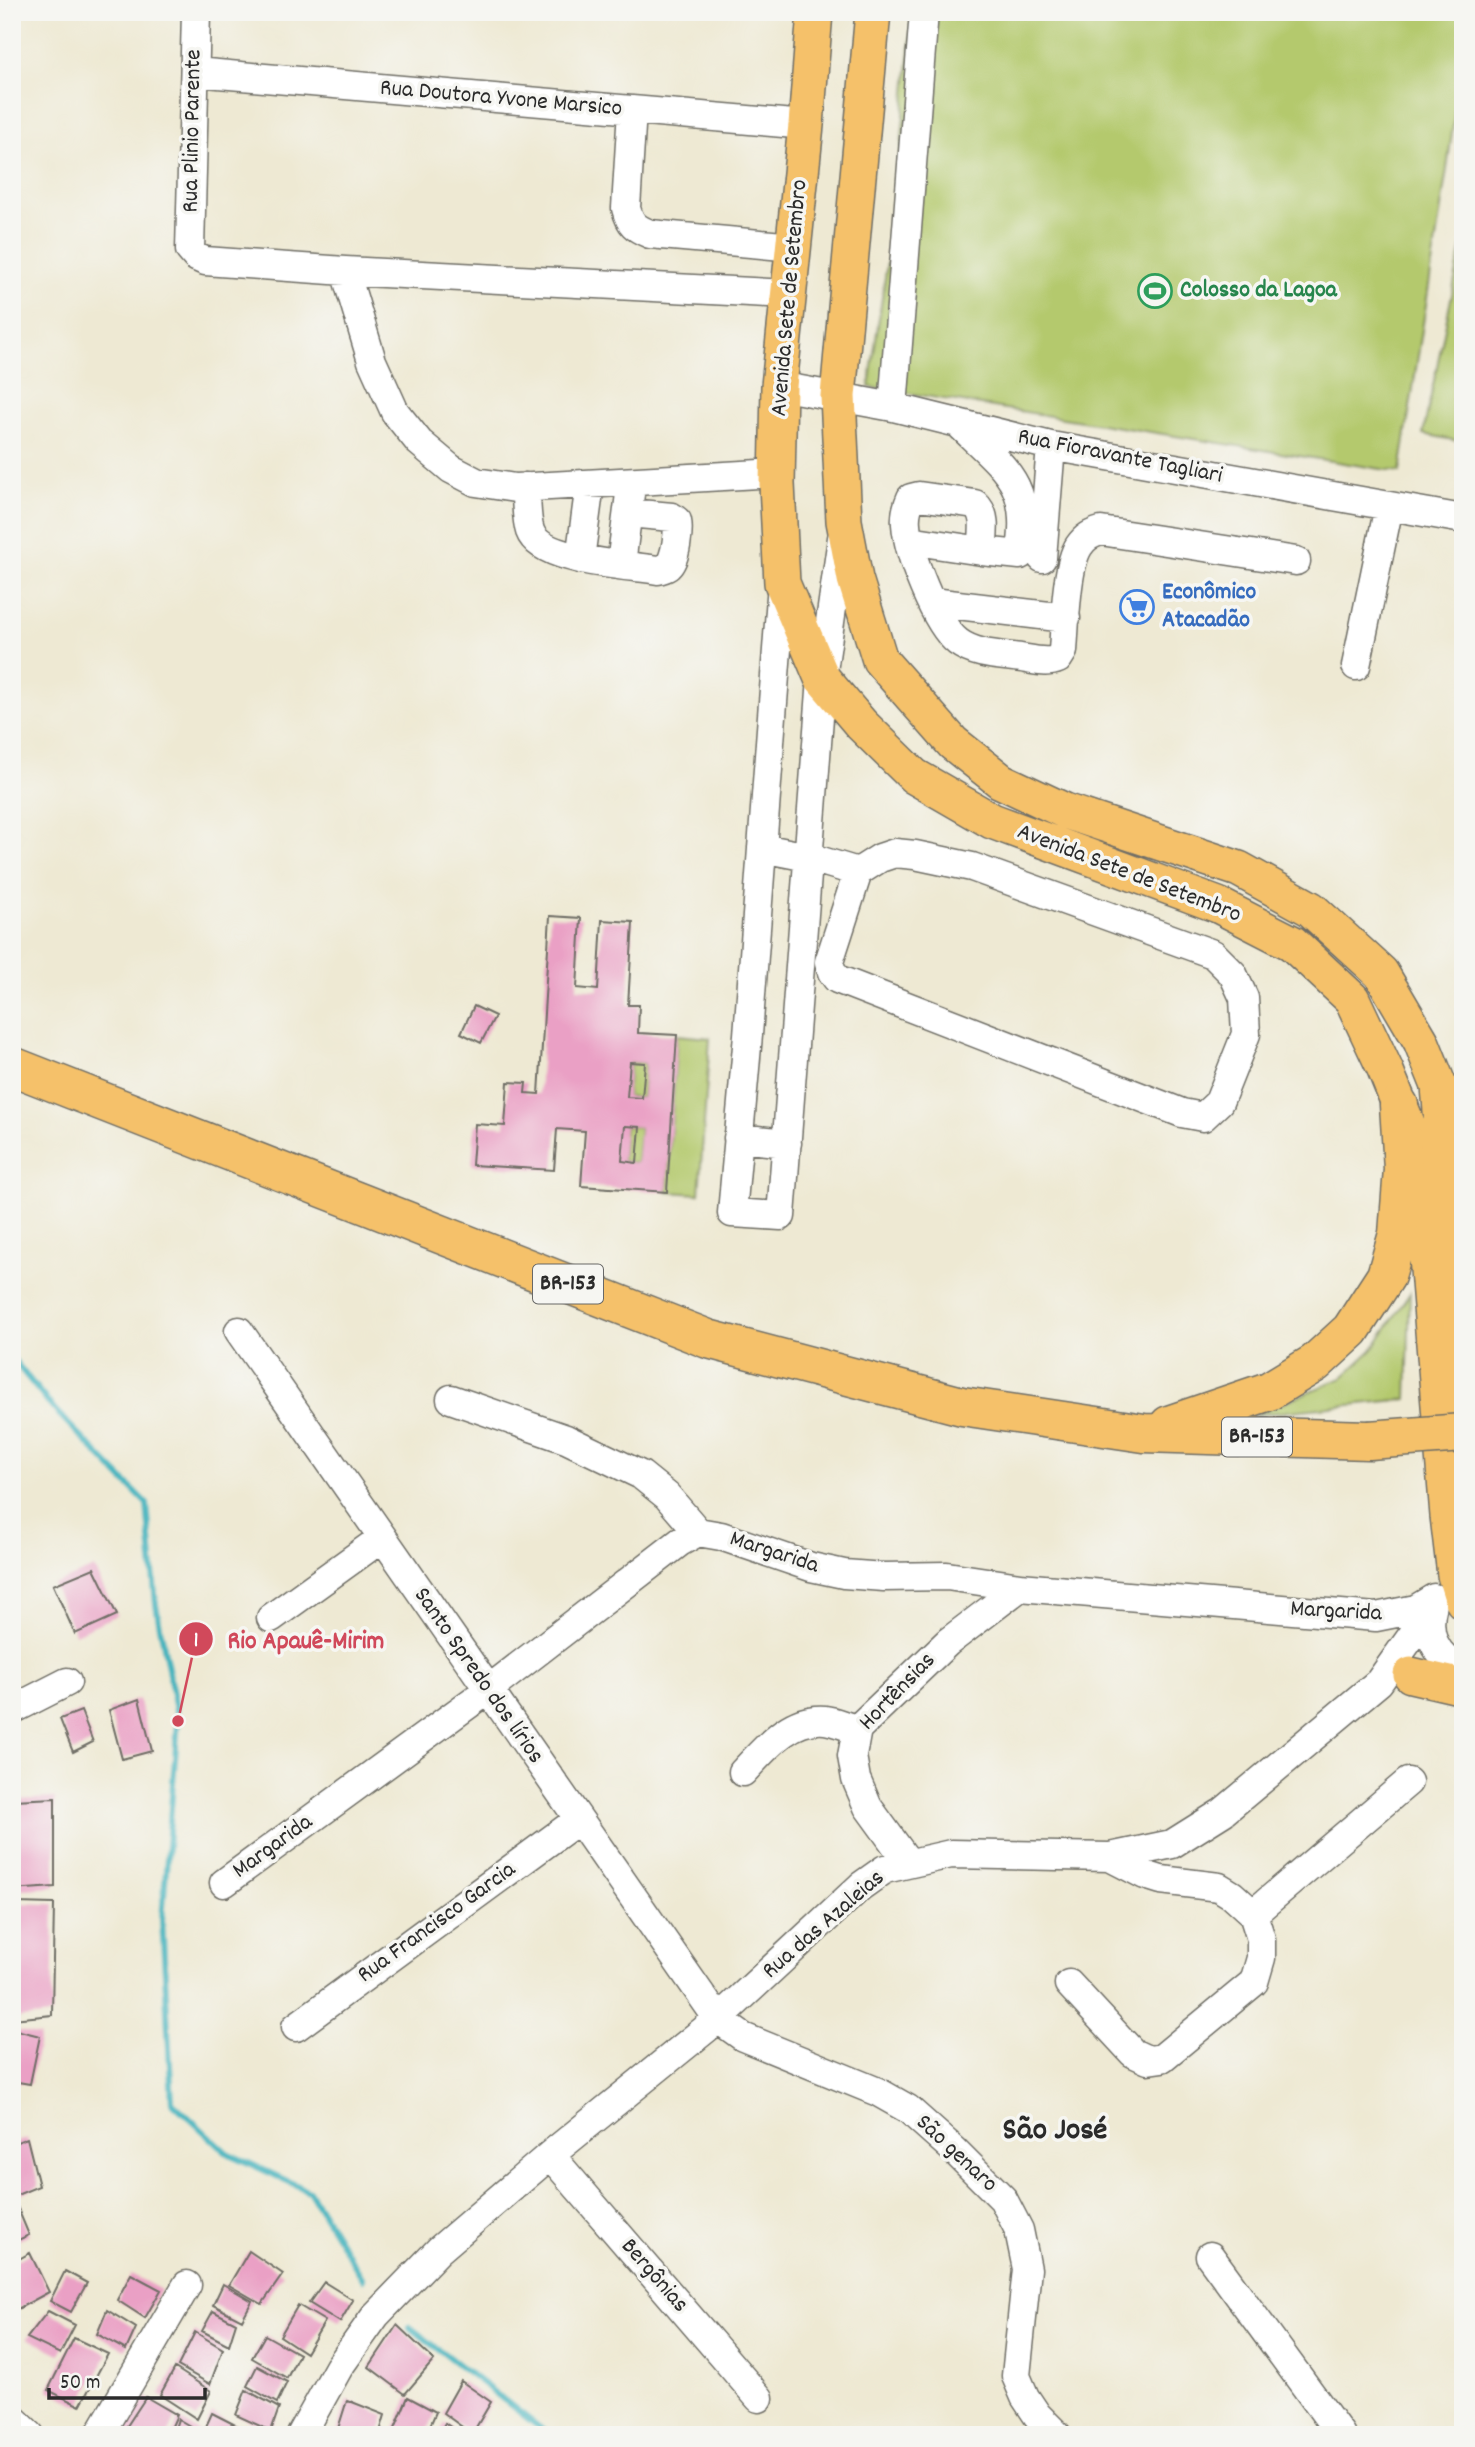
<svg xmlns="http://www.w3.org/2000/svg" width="1475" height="2447" font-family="Dekko,sans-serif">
  <rect width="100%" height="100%" fill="#f6f6f2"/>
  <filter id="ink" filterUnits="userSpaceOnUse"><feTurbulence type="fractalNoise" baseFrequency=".0143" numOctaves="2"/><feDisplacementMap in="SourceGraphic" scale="14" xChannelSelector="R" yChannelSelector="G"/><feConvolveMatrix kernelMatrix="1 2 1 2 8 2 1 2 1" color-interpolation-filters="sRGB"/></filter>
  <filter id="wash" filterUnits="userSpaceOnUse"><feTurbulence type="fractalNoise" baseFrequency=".00686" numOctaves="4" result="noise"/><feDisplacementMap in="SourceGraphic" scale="28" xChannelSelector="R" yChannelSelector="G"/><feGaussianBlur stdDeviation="1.57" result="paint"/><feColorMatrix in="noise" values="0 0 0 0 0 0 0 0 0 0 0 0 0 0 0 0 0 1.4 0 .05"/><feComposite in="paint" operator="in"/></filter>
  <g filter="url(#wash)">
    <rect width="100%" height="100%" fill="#eee9d3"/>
    <path fill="#b4c96d" stroke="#707a4c" stroke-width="2" d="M913,12H1463V51L1447,169L1400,472L869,387L897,195Z
      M1462,246L1463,247V442L1423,434Z
      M677,1035L710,1038L699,1194L667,1192Z
      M630,1062L645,1063L642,1098L627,1097Z
      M625,1126L640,1127L637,1163L622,1161Z
      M1410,1293L1407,1399L1253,1415L1342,1378L1372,1350Z"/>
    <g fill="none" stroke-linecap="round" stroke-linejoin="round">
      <path stroke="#45b4be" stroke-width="6" d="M12,1358L51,1406L147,1504L156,1605L178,1721L162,1920L172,2102L227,2153L309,2191L363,2279
        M410,2327L549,2435"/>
    </g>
    <g id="blocks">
      <path fill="#eaa0c5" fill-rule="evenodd" d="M550,916L581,918L577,988L598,990L602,920L633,922L628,1005H639L638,1033L677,1035L667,1192L581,1186L585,1131L557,1129L554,1170L472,1165L475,1124L505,1126L508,1082L526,1083L525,1093L539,1094ZM630,1062L645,1063L642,1098L627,1097ZM625,1126L640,1127L637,1163L622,1161Z
        M474,1006L495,1016L481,1043L461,1033Z
        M94,1568L117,1615L75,1634L53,1585Z
        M139,1699L152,1751L122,1759L109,1710Z
        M81,1711L93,1742L73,1752L60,1719Z
        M55,1798V1887L12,1890L14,1800Z
        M15,1903L54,1904L52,2015L13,2019Z
        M12,2029L40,2036L30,2084L12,2081Z
        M27,2138L39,2186L12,2197V2144Z
        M14,2204H16L29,2235L12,2243Z
        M249,2251L283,2274L262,2304L229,2285Z
        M30,2253L49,2292L12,2312V2263Z
        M65,2271L87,2283L71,2312L50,2301Z
        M131,2274L161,2290L145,2318L117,2300Z
        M324,2282L353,2300L340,2322L309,2303Z
        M223,2284L252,2301L242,2320L213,2305Z
        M298,2305L325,2321L306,2353L280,2336Z
        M107,2310L136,2328L126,2350L97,2334Z
        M48,2311L75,2325L60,2354L27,2338Z
        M213,2311L236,2323L229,2345L202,2331Z
        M397,2325L434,2360L405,2394L369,2367Z
        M195,2332L223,2349L210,2384L178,2366Z
        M265,2335L299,2354L287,2378L252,2358Z
        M74,2338L108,2354L80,2406L48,2390Z
        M257,2366L287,2382L277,2403L247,2386Z
        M175,2368L211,2391L197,2419L160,2395Z
        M461,2381L491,2402L472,2434L443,2413Z
        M246,2390L279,2408L271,2431L236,2415Z
        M146,2397L177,2415L168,2435H121Z
        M408,2397L436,2412L426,2435H392Z
        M347,2400L385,2415L379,2435H336Z
        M212,2413L255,2435H202Z
        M178,2419L200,2432L199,2435H173Z
        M445,2423L462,2435H438Z"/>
    </g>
  </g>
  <g filter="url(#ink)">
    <use href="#blocks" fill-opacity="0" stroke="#6f6e66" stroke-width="2"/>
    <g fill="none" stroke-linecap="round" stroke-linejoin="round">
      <g stroke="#6f6e66" stroke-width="31">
        <path id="minor" d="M196,12L190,250L196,257L205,261L345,271L789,294
          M195,72L806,125
          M632,110L626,208C630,224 635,228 650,234L794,247
          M345,271L372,361L395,412L419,442L451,469L476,482L515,488L777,473
          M779,386L893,407L1051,446L1463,519
          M893,407L924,12
          M961,426C1007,470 1033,486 1020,555L982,551C983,535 988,515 975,504L919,496L911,498C907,507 905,515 906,524C908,553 935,624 958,642C975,655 1001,655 1021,658C1033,660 1047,664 1058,659L1063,651C1065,625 1066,566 1079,546C1085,537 1091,534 1101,531L1296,561
          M525,487C527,501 526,519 530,531C541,562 629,565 658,570C661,569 666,568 668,566C676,559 679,530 677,521L672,517L628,513
          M909,540L982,551
          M1042,558L1051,446
          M580,559L590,484
          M621,564L630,494
          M782,583L748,1035L732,1213L781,1216L822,678L842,538
          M932,602L1066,618
          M1356,666L1389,506
          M762,848L808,857L858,872
          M895,853L915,855L972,867L1213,954L1233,974L1244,998L1246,1034L1219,1102L1203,1117L1182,1113L837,979L832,972L829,962L858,872L880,858Z
          M738,1138L787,1143
          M239,1331L718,2019L743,2037L878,2092L908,2109L954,2150L1003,2199L1019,2230L1027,2269L1016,2376L1025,2397L1037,2415L1057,2435
          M451,1399L566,1439L641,1475L667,1496L698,1532
          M1433,1604C1425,1633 1434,1656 1463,1670
          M271,1618L382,1538
          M12,1710L67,1682
          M743,1772C765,1749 789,1717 825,1720C835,1721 847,1727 857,1729
          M908,1862L868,1807L856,1779L852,1756L857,1729L948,1642L1020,1587
          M224,1883L488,1690L680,1542L698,1532L721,1536L811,1567L844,1574L884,1577L947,1576L1020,1587L1376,1617L1416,1609L1434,1598
          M1253,1914L1408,1782
          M1069,1984L1133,2053L1148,2060L1162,2058L1254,1982L1261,1958V1939L1253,1914L1232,1895L1219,1887L1161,1880L1145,1875L1110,1857
          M296,2027L578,1820
          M550,2155L759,2398
          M1210,2256L1341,2435
          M12,2418L30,2435
          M99,2435L187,2285
          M301,2435L339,2367L376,2315L439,2250L550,2155L718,2019L861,1886L885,1869L951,1854L1110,1857L1172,1844L1223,1812L1379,1682L1431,1609"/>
      </g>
      <g stroke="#6f6e66" stroke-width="38">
        <path id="major" d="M815,12L806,125L779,386L777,484L782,583L822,678L861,724L914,776L992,821L1218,905L1292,943L1352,999L1385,1069L1413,1138L1421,1183L1448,1516L1455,1575L1463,1601
          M873,12L838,396L844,521L855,579L880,660L953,743L1001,781L1065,811L1239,869L1311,909L1381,973L1421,1041L1439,1086L1463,1383
          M1411,1675L1463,1687"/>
      </g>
      <g stroke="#6f6e66" stroke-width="41">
        <path id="highway" d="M12,1066L708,1339L962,1406L1144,1433L1369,1440
          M1169,1425L1269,1391L1315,1363L1351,1330L1386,1276L1398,1234L1403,1169L1399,1105"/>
      </g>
      <use href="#minor" stroke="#fff" stroke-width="28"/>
      <use href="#major" stroke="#f5c16b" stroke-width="35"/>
      <use href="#highway" stroke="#f5c16b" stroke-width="38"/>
      <g stroke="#6f6e66" stroke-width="41" stroke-linecap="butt">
        <path id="highway-bridge" d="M1369,1440L1463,1433"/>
      </g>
      <use href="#highway-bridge" stroke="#f5c16b" stroke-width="38"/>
    </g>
  </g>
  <defs>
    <g id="stadium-ring" transform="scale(1.75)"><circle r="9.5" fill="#f6f6f2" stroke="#2e9e5b" stroke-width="1.5"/><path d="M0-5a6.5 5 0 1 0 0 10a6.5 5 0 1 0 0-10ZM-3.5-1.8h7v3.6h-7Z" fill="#2e9e5b"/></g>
    <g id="supermarket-ring" transform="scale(1.75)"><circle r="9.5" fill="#f6f6f2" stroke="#3f7fe0" stroke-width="1.5"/><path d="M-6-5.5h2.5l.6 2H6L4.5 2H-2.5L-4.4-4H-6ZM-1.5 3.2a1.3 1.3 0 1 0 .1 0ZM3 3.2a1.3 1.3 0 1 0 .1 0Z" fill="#3f7fe0"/></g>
  </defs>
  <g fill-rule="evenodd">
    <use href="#stadium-ring" x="1155" y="291"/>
    <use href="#supermarket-ring" x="1137" y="607"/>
  </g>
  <g text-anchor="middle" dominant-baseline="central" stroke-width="7" stroke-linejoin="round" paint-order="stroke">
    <g fill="#f6f6f2" stroke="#686867" stroke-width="2">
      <rect x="533" y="1264.5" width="70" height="39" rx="5"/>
      <rect x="1222" y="1417.5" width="70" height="39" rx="5"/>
    </g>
    <g font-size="23" font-weight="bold" fill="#2b2b2b">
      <text x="568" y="1284">BR-153</text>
      <text x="1257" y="1437">BR-153</text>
    </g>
    <g font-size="24" fill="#2b2b2b" stroke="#f6f6f2">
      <text transform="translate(501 99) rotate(5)">Rua Doutora Yvone Marsico</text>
      <text transform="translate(193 131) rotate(-89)">Rua Plinio Parente</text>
      <text transform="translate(790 298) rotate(-85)">Avenida Sete de Setembro</text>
      <text transform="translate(1120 457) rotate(11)">Rua Fioravante Tagliari</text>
      <text transform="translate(1129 874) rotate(21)">Avenida Sete de Setembro</text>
      <text transform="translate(774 1553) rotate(18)">Margarida</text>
      <text transform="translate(1336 1612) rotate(3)">Margarida</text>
      <text transform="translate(478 1676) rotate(55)">Santo Spredo dos lírios</text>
      <text transform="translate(898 1692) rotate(-46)">Hortênsias</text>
      <text transform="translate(273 1847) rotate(-36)">Margarida</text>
      <text transform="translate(437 1923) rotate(-36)">Rua Francisco Garcia</text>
      <text transform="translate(824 1925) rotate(-41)">Rua das Azaleias</text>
      <text transform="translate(956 2154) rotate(43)">São genaro</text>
      <text transform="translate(654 2276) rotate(49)">Bergônias</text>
    </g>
    <g font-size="24" font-weight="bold" fill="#27864d" stroke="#f6f6f2" text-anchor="start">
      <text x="1180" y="291">Colosso da Lagoa</text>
    </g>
    <g font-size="24" font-weight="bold" fill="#366cbe" stroke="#f6f6f2" text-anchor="start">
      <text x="1162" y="593">Econômico<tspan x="1162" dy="28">Atacadão</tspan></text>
    </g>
    <g font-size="32" font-weight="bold" fill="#2b2b2b" stroke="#f6f6f2">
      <text x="1055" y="2132">São José</text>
    </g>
  </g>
  <path fill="none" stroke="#d1495b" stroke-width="2.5" d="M178 1721L196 1639"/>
  <g fill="#d1495b" stroke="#f6f6f2" stroke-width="2.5">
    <circle cx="178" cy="1721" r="7"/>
    <circle cx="196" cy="1639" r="18"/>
  </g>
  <g font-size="21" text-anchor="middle" font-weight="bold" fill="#fff">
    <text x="196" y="1646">1</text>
  </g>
  <g font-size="26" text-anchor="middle" font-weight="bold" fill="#d1495b" stroke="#f6f6f2" stroke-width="7" stroke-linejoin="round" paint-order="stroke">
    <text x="306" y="1648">Rio Apauê-Mirim</text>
  </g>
  <rect width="1475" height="2447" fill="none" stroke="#f6f6f2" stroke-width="42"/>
  <path d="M49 2388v10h156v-10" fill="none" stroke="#2b2b2b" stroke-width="3.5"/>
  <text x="60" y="2388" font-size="21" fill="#2b2b2b" stroke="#f6f6f2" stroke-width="5" paint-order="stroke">50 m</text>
</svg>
